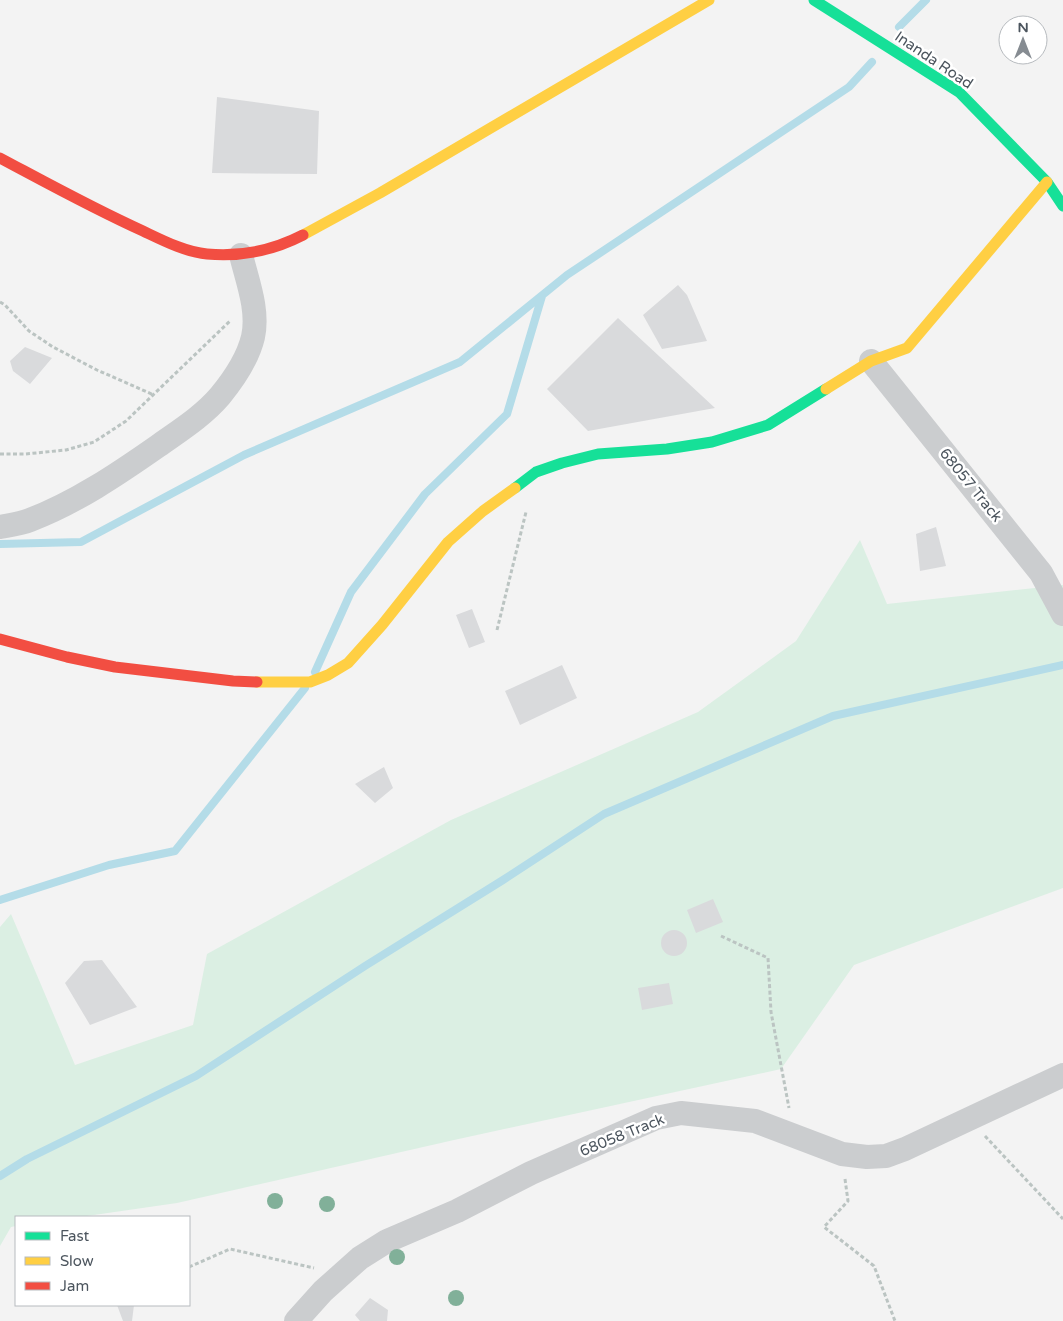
<svg xmlns="http://www.w3.org/2000/svg" width="1063" height="1321" font-family="'Varela Round',sans-serif">
  <rect width="100%" height="100%" fill="#f3f3f3"/>
  <path fill="#dbefe3" d="M860,540L887,604L1063,585V888L854,965L781,1069L454,1140L177,1203L80,1217H16V1226L11,1227L0,1246V927L11,914L75,1065L193,1025L207,954L451,820L698,712L796,641Z"/>
  <g fill="none" stroke-linecap="round" stroke-linejoin="round">
    <path stroke="#b4dce8" stroke-width="8" d="M899,27L926,0
      M0,544L81,542L244,455L460,362L567,275L849,87L872,62
      M315,672L351,592L425,494L507,414L542,296
      M0,900L109,865L175,851L305,688
      M0,1176L27,1159L196,1076L365,966L503,880L604,814L833,716L1063,665"/>
  </g>
  <path fill="#d9dadc" d="M217,97L319,111L317,174L212,173Z
    M678,285L687,295L707,341L662,349L643,315Z
    M618,318L715,408L588,431L547,389Z
    M25,347L52,358L30,384L13,371L10,361Z
    M936,527L946,566L920,571L916,534Z
    M472,609L485,642L469,648L456,615Z
    M562,665L577,698L520,725L505,691Z
    M384,767L393,788L375,803L355,784Z
    M713,899L723,922L696,933L687,910Z
    M661 943a13 13 0 1 1 26 0a13 13 0 1 1-26 0Z
    M102,960L137,1007L90,1025L65,983L84,961Z
    M669,983L673,1004L642,1010L638,988Z
    M370,1298L388,1310L387,1321H360L355,1315Z
    M117,1305H134L132,1321H123Z"/>
  <g fill="none" stroke-linecap="round" stroke-linejoin="round">
    <path stroke="#bbc4c2" stroke-width="3" stroke-dasharray="4 2.5" stroke-linecap="butt" d="M0,302L5,305L29,331L53,347L97,370L154,395
      M0,454H25L66,450L94,442L126,421L231,320
      M497,630L526,512
      M721,936L768,958L771,1012L789,1108
      M985,1136L1063,1219
      M845,1179L848,1201L824,1227L874,1266L895,1321
      M189,1267L230,1249L314,1268"/>
    <path stroke="#cbcdcf" stroke-width="24" d="M871,361L1041,573L1063,614
      M0,527C10,525 20,524 30,520C75,503 118,474 158,446C179,431 203,416 220,396C234,379 248,358 253,337C259,310 247,280 241,255
      M296,1321L323,1291L360,1258L387,1241L457,1211L531,1173L656,1118L681,1113L755,1121L842,1154L867,1157L886,1156L905,1149L1063,1075"/>
    <path stroke="#16e098" stroke-width="11" d="M814,0L959,92L1047,182L1063,206
      M515,488L536,472L562,463L598,454L667,449L712,442L768,425L826,389"/>
    <path stroke="#ffcf43" stroke-width="11" d="M303,235L380,193L709,0
      M826,389L871,361L907,348L1047,182
      M257,682H310L328,675L348,663L382,625L448,542L483,511L515,488"/>
    <path stroke="#f24e42" stroke-width="11" d="M0,158C47,183 94,209 143,231C162,240 185,252 207,254C240,257 274,250 303,235
      M0,639L67,657L115,667L233,681L257,682"/>
  </g>
  <g fill="#81b099">
    <circle cx="275" cy="1201" r="8"/>
    <circle cx="327" cy="1204" r="8"/>
    <circle cx="397" cy="1257" r="8"/>
    <circle cx="456" cy="1298" r="8"/>
  </g>
  <g text-anchor="middle" dominant-baseline="central" stroke-width="5" stroke-linejoin="round" paint-order="stroke">
    <g font-size="15" fill="#4c555e" stroke="#fff">
      <text transform="translate(934 60) rotate(34)">Inanda Road</text>
      <text transform="translate(971 485) rotate(51)">68057 Track</text>
      <text transform="translate(622 1135) rotate(-22)">68058 Track</text>
    </g>
  </g>
  <rect x="15" y="1216" width="175" height="90" fill="#ffffff" stroke="#b7bbbf"/>
  <rect x="25" y="1232" width="25" height="8" fill="#16e098" stroke="#b7bbbf"/>
  <text x="60" y="1241" font-size="15" fill="#4c555e">Fast</text>
  <rect x="25" y="1257" width="25" height="8" fill="#ffcf43" stroke="#b7bbbf"/>
  <text x="60" y="1266" font-size="15" fill="#4c555e">Slow</text>
  <rect x="25" y="1282" width="25" height="8" fill="#f24e42" stroke="#b7bbbf"/>
  <text x="60" y="1291" font-size="15" fill="#4c555e">Jam</text>
  <g transform="translate(1023 40)"><circle r="24" fill="#ffffff" stroke="#b7bbbf"/>
  <path d="M0-4L9 19L0 12L-9 19Z" fill="#868c92"/>
  <text y="-8" font-size="14" font-weight="bold" text-anchor="middle" fill="#4c555e">N</text>
  </g>
</svg>
